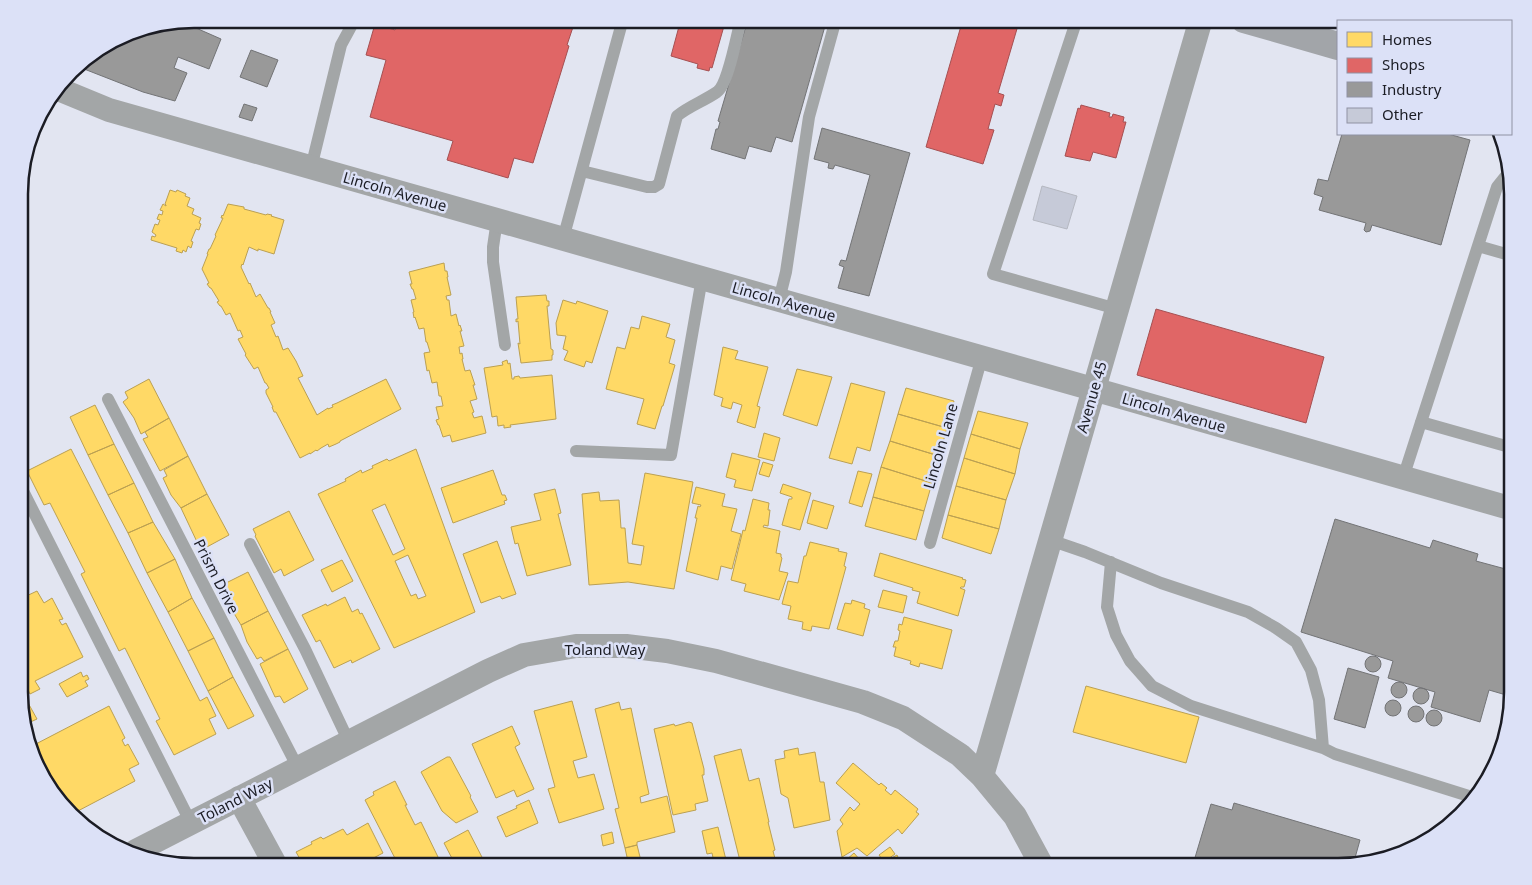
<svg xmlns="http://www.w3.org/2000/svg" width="1532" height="885" font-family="'Noto Sans',sans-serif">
  <rect width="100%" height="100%" fill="#e2e5f1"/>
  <path fill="#ffd966" stroke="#bba052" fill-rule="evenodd" d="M170,190L176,192L177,190L186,194L185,196L190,198L187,206L194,209L192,214L201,218L199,223L201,224L199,230L196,229L191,241L193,242L191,248L188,246L186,252L183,250L182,253L176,251L177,248L151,240L152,236L155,237L156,235L152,232L155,224L158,225L160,220L157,219L159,214L162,215L163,211L160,210L163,204L166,206V205L165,204Z
    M228,204L244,207V209L266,215L267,214L272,215L271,216L284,220L274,254L258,249V251L249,247L243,265L242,264L241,267L249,284L250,283L256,297L260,294L268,308H269L271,312H270L275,323L271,325L276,337L278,336L283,350L288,348L296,361L303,376L298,378L317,415L328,408V409L333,407L332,405L337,403L386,379L401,409L340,441V442L336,444L329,447L328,444L321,448L317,451L316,450L310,454V453L300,458L276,412H274L272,407H273L266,393V390L269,388L266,383H265L258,367L254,369L245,355L246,354L238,339L243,337L240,330L238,331L230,313L226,315L221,306H220L217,302L219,301L211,288H210L207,284L209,283L202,269L208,254H207L209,249H210L216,236L215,235L223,218H221L222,215L223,216Z
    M444,263L445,271H447L448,277H447L451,295L446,296L447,300H449L451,316L456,314L459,326L460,325L462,331H460L464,346L459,347L460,354L462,353L463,359H462L465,371L470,370L475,385H473L477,399L470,401L474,412L472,413L474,418L482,416L486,433L452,442L450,435L443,437L439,425H438L436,420L439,419L436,407L443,406L441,396H439L437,382L432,383L429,370L427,371L424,353L430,352L427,342H426L424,328L419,329L415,317L414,318L413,312H414L411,300L416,299L413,289H412L410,284H412L409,272Z
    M546,295L547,301H549V306H547L551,349L553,350V355H552V360L521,363L518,343L520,344L518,321L516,322V319H518L516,297Z
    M563,300L576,304L577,301L608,311L592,363L586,361L584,367L564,360L568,351L563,349L566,336L557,335L556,323Z
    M642,316L670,324L666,337L675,340L669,363L675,365L663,406H662L655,429L637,424L644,399L606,389L617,347L625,349L631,327L639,329Z
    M723,347L738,351L735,359L768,367L757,406L760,407L755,428L737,422L742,405L733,402L731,409L721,406L723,398L714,395Z
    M507,360L508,364L510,363L512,379H514V377L519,376L520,378L552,375L556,419L510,425L511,427L504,428V425L498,426L497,416L492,417L484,368L503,365L502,362Z
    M797,369L832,377L817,426L783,415Z
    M149,379L169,418L141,434L134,418L123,402L128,398L125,392Z
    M851,383L885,392L870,451L857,447L852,464L829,458Z
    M906,388L954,401L947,428L898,414Z
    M95,405L114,444L88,455L70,417Z
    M978,411L1028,423L1020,449L971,434Z
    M898,414L947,428L939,456L890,441Z
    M169,418L188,456L160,471L143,439L148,437L145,432Z
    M764,433L780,438L774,461L758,457Z
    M971,434L1020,449L1015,474L964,458Z
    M890,441L939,456L932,483L881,467Z
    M114,444L134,483L108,495L88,455Z
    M71,449L200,701L207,697L216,716L209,719L216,734L174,755L156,721L160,719L125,648L119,651L81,574L85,572L50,503L44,505L27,471Z
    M416,449L475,612L394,648L318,494L346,481L345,479L361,470L362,473L373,468L372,466L387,459L389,461ZM385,504L405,549L393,555L372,510ZM408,555L426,596L418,599L416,594L411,596L395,561Z
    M732,453L760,460L752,491L734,487L736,480L726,477Z
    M188,456L207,494L181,508L171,495L163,478L167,476L164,470Z
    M964,458L1015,474L1006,500L956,486Z
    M763,462L773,465L769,477L759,474Z
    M881,467L932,483L924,511L873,497Z
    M493,470L502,495H505L507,500L504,501L505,504L453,523L441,488Z
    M858,471L872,474L862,507L849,503Z
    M645,473L693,482L674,589L628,582L589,585L582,494L599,492L600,501L619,500L621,528H625L628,563L641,565L644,546L632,544Z
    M134,483L153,522L128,533L108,495Z
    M783,484L811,493L800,530L782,525L789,499H792V497L780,493Z
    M956,486L1006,500L999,529L948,515Z
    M696,487L725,494L722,506L737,509L731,531L741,534L732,569L721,566L718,580L686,571L697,518H695L698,506L700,507L701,505L692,503Z
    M555,489L561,513L558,514L571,565L527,576L518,543L515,544L511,527L541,520L534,494Z
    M207,494L229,535L205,548L202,542L198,544L181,508Z
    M873,497L924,511L916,540L865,526Z
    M753,499L769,503L768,510H770L768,526L764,525L763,527L780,531L776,553L781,554V557L782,558L779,571L788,573L779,600L744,591L746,584L731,580L743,530L745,531Z
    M813,500L834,506L827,529L807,523Z
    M289,511L314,560L284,576L281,569L274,573L255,536L256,535L253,529Z
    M948,515L999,529L991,554L942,538Z
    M153,522L175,559L147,573L128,533Z
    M497,541L516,594L502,599L500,596L481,603L463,554Z
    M810,542L839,549L838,551L847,553L844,566L846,567L829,629L812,626L811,631L802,629L803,622L788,619L791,606L782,604L788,581L798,583L804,556H806Z
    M880,553L963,578L962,579L966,580L964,587H961L960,588L965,590L958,616L917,603L920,592L912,590L913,588L874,576Z
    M175,559L192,598L168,612L147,573Z
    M342,560L353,581L332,592L321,570Z
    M248,572L268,611L241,625L223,595L228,590L222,585Z
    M883,590L907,596L903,613L878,607Z
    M37,591L44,603L52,598L63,619L59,620L62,625L66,623L83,657L35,681L40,689L30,694L26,685L20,688V599Z
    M345,597L352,612L358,609L360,614L362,613L380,649L352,663L351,660L334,668L320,640L316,642L302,615L326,604L327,606Z
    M192,598L214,638L188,651L168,612Z
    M852,600L865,604L864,608L870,610L863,636L837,629L845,603L851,604Z
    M268,611L288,649L264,661L261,657L257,659L247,642L241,625Z
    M904,617L952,630L942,669L920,663L919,667L910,664L911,661L894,656L896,647H893L895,641H898L900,631L898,630L899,624L902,625Z
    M214,638L233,677L208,691L188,651Z
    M288,649L308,689L284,703L280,696L275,697L260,664Z
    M81,672L83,677L87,675L89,679L85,681L88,686L67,697L59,684Z
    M233,677L254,716L228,729L208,691Z
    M1086,686L1199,717L1186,763L1073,732Z
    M27,701L37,719L24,725L20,714V705Z
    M572,701L587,757L573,761L578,778L594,774L604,809L559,823L548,789L555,787L534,711Z
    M619,702L621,710L631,708L649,794L640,797L641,803L667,796L675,832L637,842V845L625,848L615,809L619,808L595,709Z
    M109,706L125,738L122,740L125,746L128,744L139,764L129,769L135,781L74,813L48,788L32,746Z
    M689,722L692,723L704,769V775H702L708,801L695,804L696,810L673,815L654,729L674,724L675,726Z
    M512,726L520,744L515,747L534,789L517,797L514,790L496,798L472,744Z
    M798,748L799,755L815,752L820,782H824L830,820L794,828L788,798L781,794L775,760L785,758L784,751Z
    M741,749L749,781L759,778L769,822H768L775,850L773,851L777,866H745V864L741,865L714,756Z
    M447,757H450L471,796L470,797L478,812L456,823L442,811L421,772Z
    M853,763L879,785L881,783L887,788L885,790L891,795L895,790L918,809L916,812L919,814L902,834L898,829L867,856L857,848L842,857L837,831L843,824L840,820L850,807L854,811L860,804L836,783Z
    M395,781L407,805H405L415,825L421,822L438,857L426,863L427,865L425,866H399L365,800L374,795L373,792Z
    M529,800L538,823L506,837L497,817L517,808L516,806Z
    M368,823L383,853L358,866H304L296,852L312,844L311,842L321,837L323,839L343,829L347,835Z
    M718,827L726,860L714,862L712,853L707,854L702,831Z
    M468,830L485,863L479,866H456L444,843Z
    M612,832L614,843L603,846L601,835Z
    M637,845L642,865L629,866L625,848Z
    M890,847L895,854L884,862L879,855Z
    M854,853L860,860L853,866H849L845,861Z
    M897,855L902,866H875L884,862Z"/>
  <path fill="#e06666" stroke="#a55052" d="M398,19H586L573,27L567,45L569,46L533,163L514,158L508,178L447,160L453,141L370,117L386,60L366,55L375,24L395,30Z
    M681,19H726L712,68L710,67L709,71L697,68L698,64L671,56Z
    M860,19H883L881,25Z
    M963,19H1007L1019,22L998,93L1004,95L1001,106L995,104L988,129L994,130L983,164L926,147Z
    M1081,105L1110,113L1109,117H1112L1113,114L1124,117L1123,122H1126L1116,158L1093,152L1090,161L1065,156L1078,108L1080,109Z
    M1156,309L1324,357L1306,423L1137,375Z"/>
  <path fill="#999" stroke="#737476" d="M748,19H827L792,142L776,137L771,152L749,146L745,159L711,149L716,129H718L720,122L718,121Z
    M180,21L221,39L209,69L178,57L174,68L187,73L175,101L143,92L79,67L80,61L127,32Z
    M251,50L278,60L267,87L240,77Z
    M244,104L257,108L252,121L239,117Z
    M822,128L910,153L869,296L838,288L844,267L839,265L841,260L846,261L870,175L835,165L833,169L828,168L829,163L814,159Z
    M1342,134H1448L1470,140L1441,245L1372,225L1370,231L1366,232L1364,230L1366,223L1319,210L1323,197L1314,194L1318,179L1328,181Z
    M1335,519L1430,548L1433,540L1478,554L1476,561L1513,571V697L1489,690L1480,722L1431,707L1435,692L1388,678L1393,661L1301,632Z
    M1365 664a8 8 0 1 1 16 0a8 8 0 1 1-16 0Z
    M1348,668L1379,677L1365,728L1334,719Z
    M1391 690a8 8 0 1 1 16 0a8 8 0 1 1-16 0Z
    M1413 696a8 8 0 1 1 16 0a8 8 0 1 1-16 0Z
    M1385 708a8 8 0 1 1 16 0a8 8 0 1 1-16 0Z
    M1408 714a8 8 0 1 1 16 0a8 8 0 1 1-16 0Z
    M1509,710H1511L1507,724L1504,718L1505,714Z
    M1426 718a8 8 0 1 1 16 0a8 8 0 1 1-16 0Z
    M1504,727H1505L1501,741L1499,738V733Z
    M1499,744H1500L1496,758L1494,750L1497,745Z
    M1234,803L1360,840L1353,865L1212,866L1194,861L1211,804L1232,810Z"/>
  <path fill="#c6cad8" stroke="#b5b8c1" d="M1042,186L1077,196L1067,229L1033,220Z"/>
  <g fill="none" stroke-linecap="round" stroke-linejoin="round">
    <path stroke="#a3a6a7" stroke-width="12" d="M1077,19L993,274L1117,309
      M311,168L341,45L353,23L359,19
      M582,171L647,187H654L659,184L677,116C689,106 704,101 717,92C728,85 737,34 741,19
      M497,220L493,247V262L505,345
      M563,239L623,19
      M1478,246L1513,256
      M779,300L786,272L809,117L836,19
      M108,399L298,768
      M1421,422L1513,448
      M576,451L671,455L702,278
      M1403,478L1497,187L1505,177H1511
      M20,485L191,823
      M1050,540L1085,552L1161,583L1248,612L1276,628L1296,642L1311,670L1319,700L1323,748L1335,754L1472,797
      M930,543L982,357
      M250,544L305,649L349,742
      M1111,562L1107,607L1116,635L1130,661L1152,686L1191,706L1323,748"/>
    <path stroke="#a3a6a7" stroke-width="24" d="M58,89L109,110L1093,389L1513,509
      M982,776L1201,19
      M239,798L276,866
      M136,851L488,671L524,655L576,646H626L667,651L716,661L863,702L903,718L960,755L982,776L1015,816L1042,866"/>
    <path stroke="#a2a5a9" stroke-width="28" d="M1244,19L1338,46"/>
  </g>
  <g text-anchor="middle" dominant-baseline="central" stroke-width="5" stroke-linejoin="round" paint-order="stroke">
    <g font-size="15" fill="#1b1c24" stroke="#dce1f7">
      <text transform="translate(395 191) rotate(16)">Lincoln Avenue</text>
      <text transform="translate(784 301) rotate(16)">Lincoln Avenue</text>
      <text transform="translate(1091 397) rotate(-74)">Avenue 45</text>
      <text transform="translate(1174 412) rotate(16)">Lincoln Avenue</text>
      <text transform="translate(940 446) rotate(-74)">Lincoln Lane</text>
      <text transform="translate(217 576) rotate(63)">Prism Drive</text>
      <text x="605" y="649">Toland Way</text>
      <text transform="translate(235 800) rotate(-27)">Toland Way</text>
    </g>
  </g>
  <path d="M0 0H1532V885H0ZM194 28H1338A166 166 0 0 1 1504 194V692A166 166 0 0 1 1338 858H194A166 166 0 0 1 28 692V194A166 166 0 0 1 194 28Z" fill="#dce1f7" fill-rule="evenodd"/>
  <path fill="none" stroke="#1b1c24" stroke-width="2.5" d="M194 28H1338A166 166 0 0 1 1504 194V692A166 166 0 0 1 1338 858H194A166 166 0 0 1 28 692V194A166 166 0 0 1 194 28Z"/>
  <rect x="1337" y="20" width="175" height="115" fill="#dce1f7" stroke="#8f92a3"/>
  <rect x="1347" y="32" width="25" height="15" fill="#ffd966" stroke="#8f92a3"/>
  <text x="1382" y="45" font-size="15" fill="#1b1c24">Homes</text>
  <rect x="1347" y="58" width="25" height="15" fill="#e06666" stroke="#8f92a3"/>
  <text x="1382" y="70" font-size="15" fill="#1b1c24">Shops</text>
  <rect x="1347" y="82" width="25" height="15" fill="#999999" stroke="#8f92a3"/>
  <text x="1382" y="95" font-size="15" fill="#1b1c24">Industry</text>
  <rect x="1347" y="108" width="25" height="15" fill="#c6cad8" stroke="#8f92a3"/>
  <text x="1382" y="120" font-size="15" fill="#1b1c24">Other</text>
</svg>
